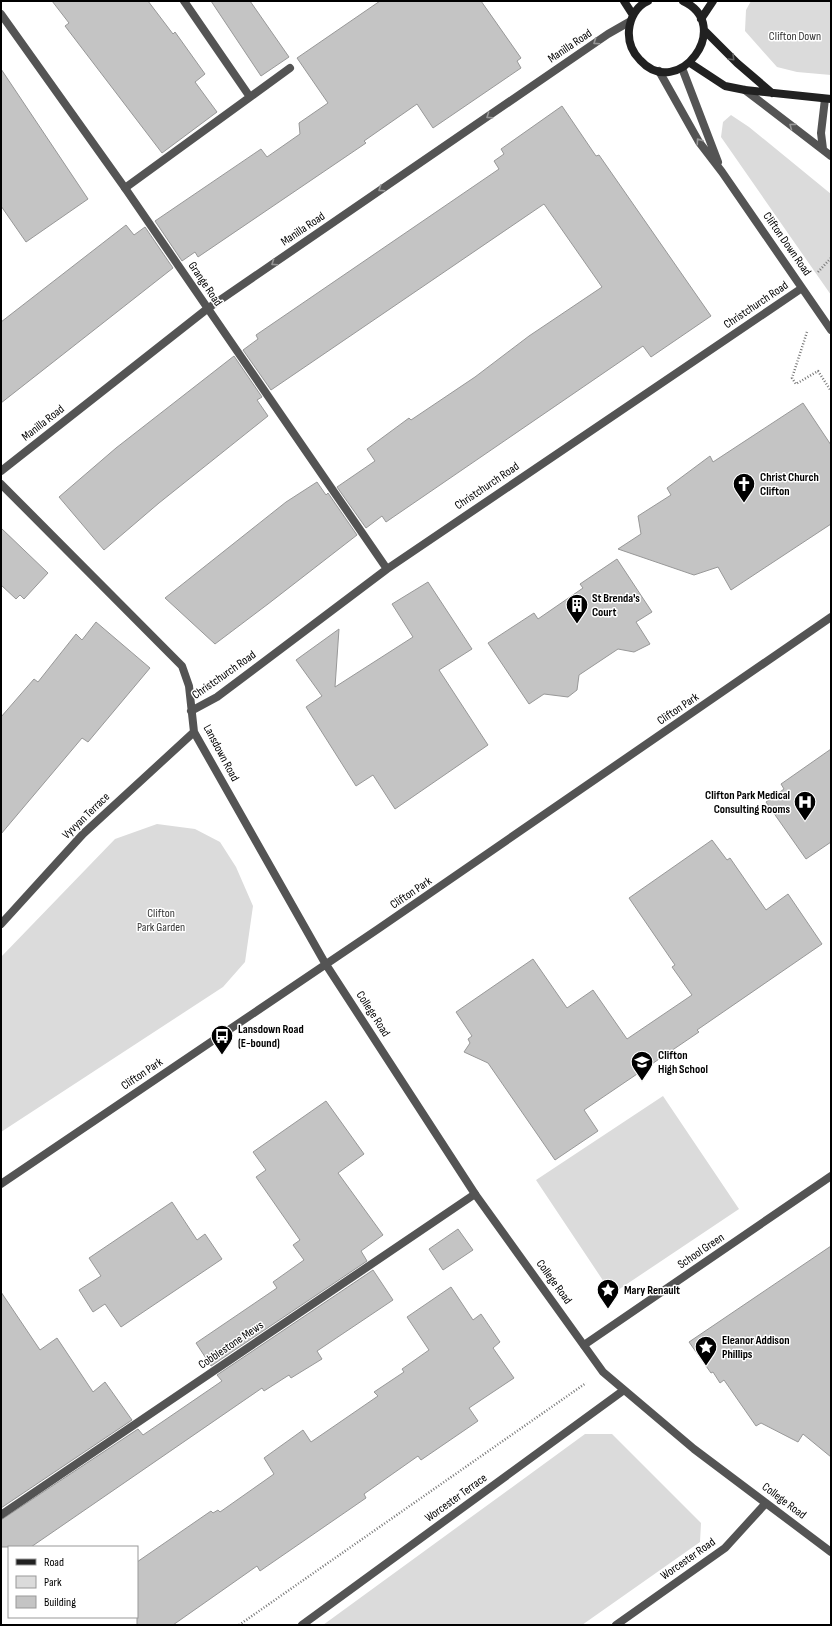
<svg xmlns="http://www.w3.org/2000/svg" width="832" height="1626" font-family="'Sofia Sans Condensed',sans-serif">
  <rect width="100%" height="100%" fill="#fff"/>
  <path fill="#dbdbdb" d="M751,1H831V75L797,72L777,67L745,31L746,10Z
    M731,115L749,127L831,194V295L721,137L723,122Z
    M157,824L195,829L220,842L236,867L253,906L245,962L223,987L1,1132V957L115,839Z
    M663,1096L739,1209L612,1294L536,1180Z
    M585,1434H612L701,1523L700,1542L582,1625H323Z"/>
  <path fill="#c4c4c4" stroke="#989898" d="M52,1H148L173,34L175,32L205,74L195,82L217,112L162,153L65,26L69,23Z
    M211,1H250L289,57L261,76Z
    M380,1H481L521,58L517,61L521,68L433,128L417,104L364,141L366,143L198,257L195,252L182,261L155,221L261,149L267,157L300,134L299,123L328,103L297,58Z
    M1,69L88,199L26,242L1,206Z
    M562,106L596,156L599,155L711,316L651,357L643,346L386,522L382,516L366,528L337,487L375,461L367,449L409,418L411,420L475,377L529,336L602,287L544,204L271,390L243,350L258,339L256,335L499,169L494,161L504,154L501,149Z
    M126,225L134,235L145,227L173,268L1,403V322Z
    M234,356L262,397L257,400L268,416L159,503L104,550L59,497L116,448Z
    M803,403L831,445V524L731,590L718,567L694,575L618,549L641,534L638,516L671,495L667,488L710,456L713,462Z
    M317,482L326,495L328,493L357,535L268,604L215,644L165,598L286,502Z
    M1,528L48,573L24,599L20,595L16,599L1,585Z
    M617,559L652,612L636,622L650,644L634,652L618,649L579,675L577,690L568,697L544,694L529,704L488,643L534,613L538,619L583,588L580,584Z
    M428,582L472,649L439,670L488,745L395,809L373,775L356,786L306,707L322,696L296,660L339,629L335,687L413,637L392,604Z
    M96,622L150,668L88,742L82,738L1,834V717L34,679L38,682L76,634L82,640Z
    M831,749V842L806,859L766,802L784,789L781,784Z
    M712,840L727,860L730,858L766,910L788,894L822,944L697,1030L699,1032L584,1110L598,1131L555,1160L488,1063L464,1052L470,1043L468,1039L472,1036L456,1012L533,959L567,1008L593,990L627,1039L692,995L672,967L675,965L629,898Z
    M326,1101L364,1154L338,1173L383,1235L361,1251L367,1261L211,1366L196,1343L277,1288L273,1282L304,1260L293,1245L300,1240L256,1177L266,1170L253,1152Z
    M172,1202L197,1240L205,1234L222,1259L121,1327L105,1304L93,1312L79,1290L101,1276L89,1258Z
    M458,1229L473,1250L443,1270L429,1249Z
    M831,1246V1457L803,1434L798,1442L761,1423L756,1426L724,1380L720,1383L713,1372L711,1373L689,1342Z
    M373,1270L393,1300L317,1351L322,1359L291,1378L289,1375L264,1391L262,1388L31,1547H1V1520L138,1429L143,1435L222,1381L217,1375Z
    M451,1287L473,1320L481,1314L500,1342L493,1348L514,1378L469,1408L478,1421L421,1460L418,1456L364,1494L366,1498L260,1571L257,1566L173,1625H137V1562L211,1511L213,1513L218,1510L220,1512L274,1474L264,1458L303,1430L311,1442L378,1396L374,1392L404,1372L402,1369L429,1350L407,1317Z
    M1,1292L40,1350L57,1338L93,1392L105,1382L132,1420L1,1508Z"/>
  <g fill="none" stroke-linecap="round" stroke-linejoin="round">
    <path stroke="#767676" stroke-width="2.5" stroke-dasharray="1 2" stroke-linecap="butt" d="M818,272L831,258
      M807,332L792,378L796,384L818,371L831,391
      M239,1625L586,1383"/>
    <path stroke="#545454" stroke-width="8" d="M184,1L250,97
      M125,188L290,68
      M584,1345L831,1176
      M1,1515L475,1194"/>
    <path stroke="#545454" stroke-width="8" d="M1,14L125,188L387,569
      M682,68L718,162
      M659,71L699,142L722,172L831,330
      M745,90L831,156
      M823,149L821,133L825,99
      M1,471L207,309L608,34L629,22
      M1,484L182,666L189,686L194,732L325,963L475,1194L603,1372L694,1449L831,1552
      M191,711L217,697L387,569L802,288
      M1,924L83,834L194,732
      M1,1184L378,929L831,617
      M302,1625L624,1390
      M616,1625L725,1548L766,1503"/>
    <path stroke="#212121" stroke-width="8" d="M624,1L633,15
      M648,1C636,6 630,19 629,30C628,42 632,52 640,60C678,102 735,25 683,1
      M701,19L713,1
      M704,30L737,63L772,93
      M690,63L725,86L745,90L831,99"/>
  </g>
  <defs><path id="oneway-chevron" d="M-2-3.5L2.5 0L-2 3.5" fill="none" stroke-width="1.6" stroke-linecap="round" stroke-linejoin="round"/></defs>
  <g stroke="#989898">
    <use href="#oneway-chevron" transform="translate(596 42) rotate(146)"/>
    <use href="#oneway-chevron" transform="translate(489 116) rotate(146)"/>
    <use href="#oneway-chevron" transform="translate(792 126) rotate(-143)"/>
    <use href="#oneway-chevron" transform="translate(699 141) rotate(-124)"/>
    <use href="#oneway-chevron" transform="translate(381 189) rotate(146)"/>
    <use href="#oneway-chevron" transform="translate(274 263) rotate(146)"/>
  </g>
  <use stroke="#646464" href="#oneway-chevron" transform="translate(732 58) rotate(45)"/>
  <defs>
    <g id="church-pin" transform="scale(1.15)"><path d="M0 17L-7.5 6A9.5 9.5 0 1 1 7.5 6Z" fill="#000" stroke="#fff"/><path d="M-1.2-6h2.4v3.5h3.3v2.4h-3.3V6h-2.4V-.1h-3.3v-2.4h3.3Z" fill="#fff"/></g>
    <g id="building-pin" transform="scale(1.15)"><path d="M0 17L-7.5 6A9.5 9.5 0 1 1 7.5 6Z" fill="#000" stroke="#fff"/><path d="M-4-6H4V6H1V3H-1V6H-4ZM-2.5-4.3h1.7v1.8h-1.7ZM.8-4.3h1.7v1.8H.8ZM-2.5-1h1.7V.8h-1.7ZM.8-1h1.7V.8H.8Z" fill="#fff"/></g>
    <g id="hospital-pin" transform="scale(1.15)"><path d="M0 17L-7.5 6A9.5 9.5 0 1 1 7.5 6Z" fill="#000" stroke="#fff"/><path d="M-5-5h3v3.5h4V-5h3V5h-3V1.5h-4V5h-3Z" fill="#fff"/></g>
    <g id="bus-pin" transform="scale(1.15)"><path d="M0 17L-7.5 6A9.5 9.5 0 1 1 7.5 6Z" fill="#000" stroke="#fff"/><path d="M-5-6H5V4H4V6H2V4H-2V6H-4V4H-5ZM-3.5-4V0h7V-4ZM-3.5 1.2v1.5H-2V1.2ZM2 1.2v1.5H3.5V1.2Z" fill="#fff"/></g>
    <g id="school-pin" transform="scale(1.15)"><path d="M0 17L-7.5 6A9.5 9.5 0 1 1 7.5 6Z" fill="#000" stroke="#fff"/><path d="M0-5L7-2L0 1L-7-2ZM-4 1L0 2.5L4 1V4Q0 6-4 4Z" fill="#fff"/></g>
    <g id="sight-pin" transform="scale(1.15)"><path d="M0 17L-7.5 6A9.5 9.5 0 1 1 7.5 6Z" fill="#000" stroke="#fff"/><path d="M0-6L1.8-2.2L6-1.7L2.9 1.2L3.7 5.4L0 3.3L-3.7 5.4L-2.9 1.2L-6-1.7L-1.8-2.2Z" fill="#fff"/></g>
  </defs>
  <g fill-rule="evenodd">
    <use href="#church-pin" x="744" y="484"/>
    <use href="#building-pin" x="577" y="605"/>
    <use href="#hospital-pin" x="805" y="802"/>
    <use href="#bus-pin" x="222" y="1036"/>
    <use href="#school-pin" x="642" y="1062"/>
    <use href="#sight-pin" x="608" y="1290"/>
    <use href="#sight-pin" x="706" y="1347"/>
  </g>
  <g text-anchor="middle" dominant-baseline="central" stroke-width="3" stroke-linejoin="round" paint-order="stroke">
    <g font-size="12" fill="#323232" stroke="#fff">
      <text x="795" y="36">Clifton Down</text>
      <text x="161" y="913">Clifton<tspan x="161" dy="14">Park Garden</tspan></text>
    </g>
    <g font-size="12" fill="#000" stroke="#fff">
      <text transform="translate(570 46) rotate(-34)">Manilla Road</text>
      <text transform="translate(303 229) rotate(-34)">Manilla Road</text>
      <text transform="translate(787 244) rotate(55)">Clifton Down Road</text>
      <text transform="translate(205 284) rotate(56)">Grange Road</text>
      <text transform="translate(756 305) rotate(-34)">Christchurch Road</text>
      <text transform="translate(43 423) rotate(-38)">Manilla Road</text>
      <text transform="translate(487 486) rotate(-34)">Christchurch Road</text>
      <text transform="translate(224 675) rotate(-35)">Christchurch Road</text>
      <text transform="translate(678 709) rotate(-34)">Clifton Park</text>
      <text transform="translate(221 753) rotate(62)">Lansdown Road</text>
      <text transform="translate(86 816) rotate(-44)">Vyvyan Terrace</text>
      <text transform="translate(411 893) rotate(-34)">Clifton Park</text>
      <text transform="translate(373 1014) rotate(57)">College Road</text>
      <text transform="translate(142 1074) rotate(-34)">Clifton Park</text>
      <text transform="translate(701 1251) rotate(-34)">School Green</text>
      <text transform="translate(554 1282) rotate(54)">College Road</text>
      <text transform="translate(231 1345) rotate(-34)">Cobblestone Mews</text>
      <text transform="translate(456 1498) rotate(-36)">Worcester Terrace</text>
      <text transform="translate(784 1501) rotate(37)">College Road</text>
      <text transform="translate(688 1559) rotate(-35)">Worcester Road</text>
    </g>
    <g font-size="12" font-weight="bold" fill="#000" stroke="#fff" text-anchor="start">
      <text x="760" y="477">Christ Church<tspan x="760" dy="14">Clifton</tspan></text>
      <text x="592" y="598">St Brenda's<tspan x="592" dy="14">Court</tspan></text>
      <text x="790" y="795" text-anchor="end">Clifton Park Medical<tspan x="790" dy="14">Consulting Rooms</tspan></text>
      <text x="238" y="1029">Lansdown Road<tspan x="238" dy="14">(E-bound)</tspan></text>
      <text x="658" y="1055">Clifton<tspan x="658" dy="14">High School</tspan></text>
      <text x="624" y="1290">Mary Renault</text>
      <text x="722" y="1340">Eleanor Addison<tspan x="722" dy="14">Phillips</tspan></text>
    </g>
  </g>
  <rect width="832" height="1626" fill="none" stroke="#000000" stroke-width="4"/>
  <rect x="8" y="1546" width="130" height="72" fill="#ffffff" stroke="#999999"/>
  <rect x="16" y="1559" width="20" height="6" fill="#212121" stroke="#999999"/>
  <text x="44" y="1566" font-size="12" fill="#000000">Road</text>
  <rect x="16" y="1576" width="20" height="12" fill="#dbdbdb" stroke="#999999"/>
  <text x="44" y="1586" font-size="12" fill="#000000">Park</text>
  <rect x="16" y="1596" width="20" height="12" fill="#c4c4c4" stroke="#999999"/>
  <text x="44" y="1606" font-size="12" fill="#000000">Building</text>
</svg>
